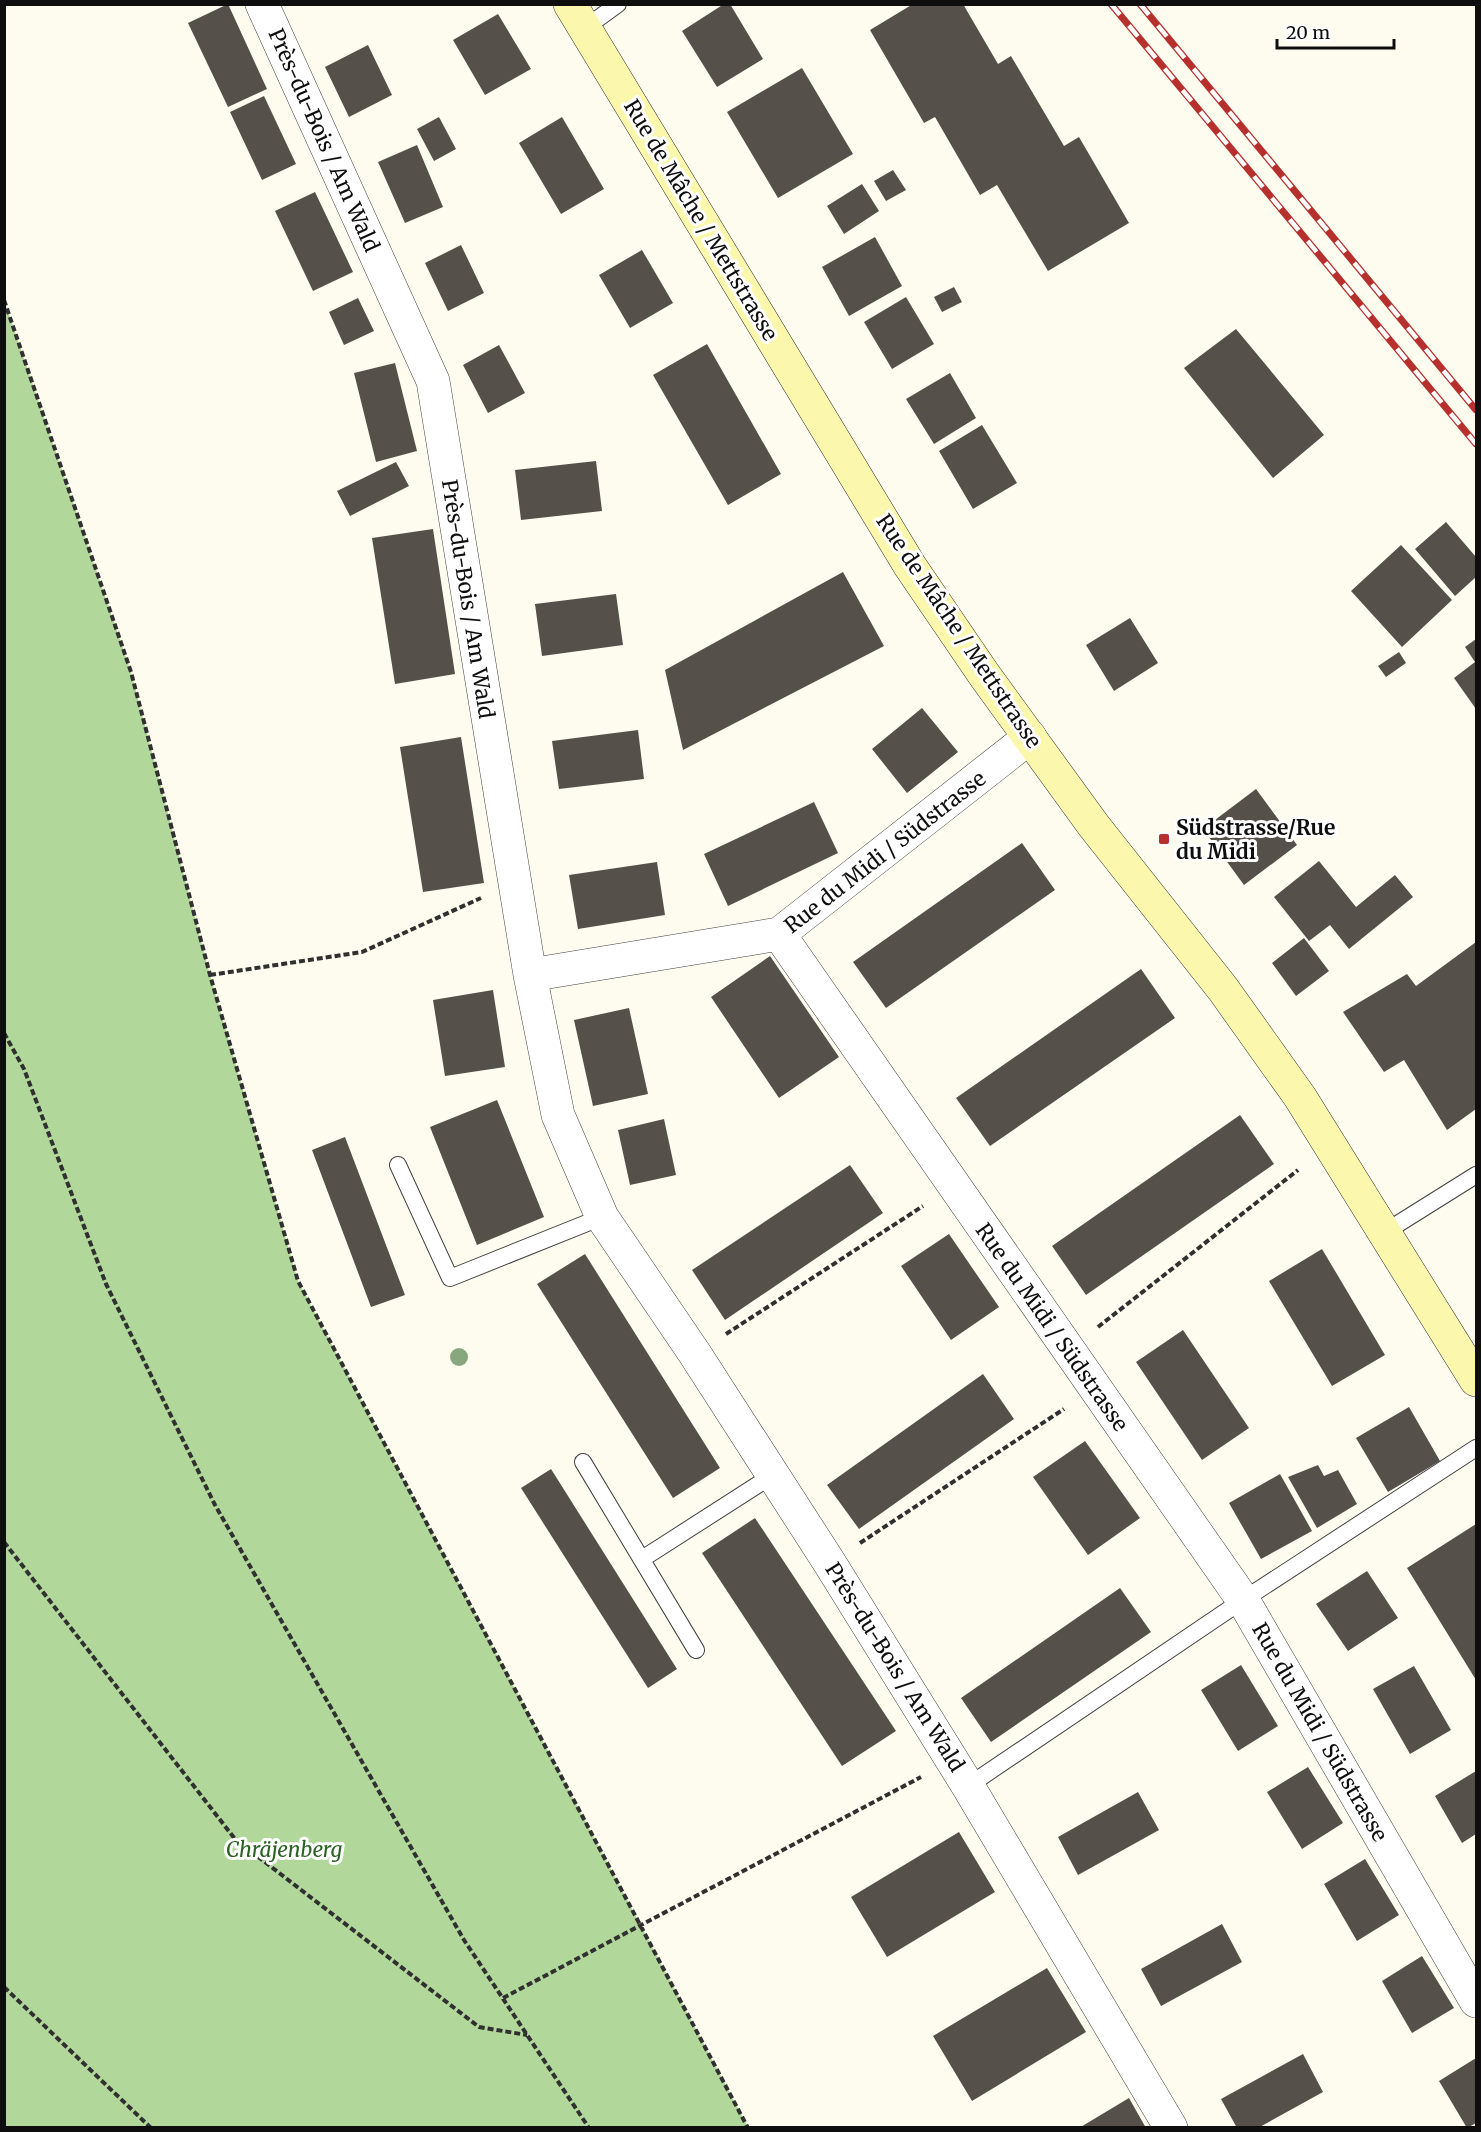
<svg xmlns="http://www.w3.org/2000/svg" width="1481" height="2132" font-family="Merriweather,serif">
  <rect width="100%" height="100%" fill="#fefcef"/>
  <path fill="#b1d79a" d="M4,300L131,672L210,975L298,1281L748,2127H5Z"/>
  <path fill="#56504b" d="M228,4L267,89L228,107L188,23Z
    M724,4H730L763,59L717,87L682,31Z
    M913,4H963L998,64L1011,56L1064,146L1079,137L1129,223L1048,271L997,185L980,195L935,117L924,123L870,30Z
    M498,14L531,69L485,95L453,40Z
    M368,45L392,95L349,117L325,67Z
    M802,68L853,154L778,198L727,112Z
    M264,96L296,164L262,180L230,112Z
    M439,117L456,149L434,161L417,129Z
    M562,117L604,189L561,214L519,143Z
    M417,145L443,207L405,223L378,162Z
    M893,170L906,190L886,201L874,181Z
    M862,184L879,211L844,234L827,206Z
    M315,192L353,272L313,291L275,211Z
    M875,237L902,286L849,316L822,267Z
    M461,245L484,293L448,311L425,263Z
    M642,250L673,303L630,328L599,275Z
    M954,287L962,302L942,312L934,297Z
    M906,297L934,344L892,369L864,322Z
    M358,298L374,331L344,345L329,312Z
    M1236,329L1324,435L1273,478L1184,368Z
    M707,344L781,474L728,505L653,375Z
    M499,345L525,393L488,413L463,365Z
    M395,363L417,451L376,462L354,373Z
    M950,373L976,418L934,444L906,399Z
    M982,425L1017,483L973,509L939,451Z
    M596,461L602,511L521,520L515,470Z
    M396,462L409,486L350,516L337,491Z
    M1446,522L1476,557V577L1455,596L1415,549Z
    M433,529L455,674L395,684L372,538Z
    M1401,545L1452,600L1402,647L1351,591Z
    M843,572L884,646L683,750L665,670Z
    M616,594L623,645L542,656L535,604Z
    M1130,618L1158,663L1114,691L1086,645Z
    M1476,639V709L1454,678L1475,662L1465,647Z
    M1399,652L1406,663L1386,677L1378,666Z
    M922,708L958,752L907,793L872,749Z
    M638,730L644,779L559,789L552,741Z
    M461,737L484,883L423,892L400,747Z
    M1256,789L1297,845L1244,885L1203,829Z
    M814,802L838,853L728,906L704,854Z
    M1022,843L1055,890L886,1008L853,962Z
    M1319,861L1356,907L1395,875L1413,897L1349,949L1330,925L1309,941L1274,897Z
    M657,862L665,915L578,929L569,875Z
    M1304,938L1329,971L1296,996L1272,963Z
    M1476,942V1109L1447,1130L1404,1060L1384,1072L1343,1012L1407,974L1416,986Z
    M770,956L839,1057L779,1098L711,997Z
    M1141,969L1175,1018L990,1146L956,1098Z
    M493,990L505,1067L445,1076L433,1000Z
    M629,1008L648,1094L593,1106L574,1020Z
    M497,1100L544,1217L477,1245L430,1127Z
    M1240,1115L1274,1164L1086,1295L1052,1246Z
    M664,1119L676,1175L630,1185L618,1130Z
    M345,1137L405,1295L371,1307L312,1150Z
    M850,1165L883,1213L725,1320L692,1270Z
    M949,1234L999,1307L951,1340L901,1266Z
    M1322,1249L1385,1355L1332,1386L1269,1281Z
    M585,1254L720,1468L673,1498L537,1284Z
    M1183,1330L1249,1428L1202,1460L1136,1362Z
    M983,1374L1014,1419L859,1529L827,1485Z
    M1409,1407L1440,1461L1388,1492L1356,1438Z
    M1085,1441L1140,1518L1088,1555L1033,1477Z
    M1318,1465L1324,1476L1338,1470L1357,1504L1317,1528L1288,1477Z
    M551,1469L677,1669L648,1688L521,1488Z
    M1280,1474L1312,1531L1261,1559L1229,1503Z
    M755,1518L896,1731L842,1766L702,1553Z
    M1476,1524V1680L1407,1568Z
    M1367,1571L1398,1618L1348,1651L1316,1604Z
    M1120,1588L1151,1632L991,1742L961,1698Z
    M1241,1665L1278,1726L1238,1751L1201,1690Z
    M1414,1666L1451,1730L1410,1754L1373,1689Z
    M1308,1767L1343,1823L1302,1849L1267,1792Z
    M1476,1771V1834L1462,1843L1435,1796Z
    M1138,1792L1159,1830L1078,1875L1058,1837Z
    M959,1832L995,1892L887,1957L851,1897Z
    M1365,1859L1399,1915L1357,1941L1324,1884Z
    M1222,1924L1242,1962L1161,2006L1141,1969Z
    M1422,1956L1454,2008L1412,2033L1382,1981Z
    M1047,1968L1086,2032L972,2101L933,2036Z
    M1303,2054L1323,2092L1258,2128H1237L1221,2099Z
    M1476,2058V2123L1467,2128L1439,2081Z
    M1129,2098L1146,2128H1079Z"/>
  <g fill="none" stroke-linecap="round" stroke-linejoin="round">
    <g stroke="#414141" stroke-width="18">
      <path id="service" d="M585,28L618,4
        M398,1165L450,1278L602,1217
        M1385,1232L1476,1175
        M583,1462L696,1650
        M642,1559L773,1475
        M968,1786L1243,1600L1476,1448"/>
    </g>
    <g stroke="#414141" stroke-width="34">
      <path id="minor" d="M262,4L433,381L530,975L558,1115L602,1217L695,1354L829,1562L968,1786L1171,2128
        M779,934L1243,1600L1476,2001
        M530,975L779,934L1030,737"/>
    </g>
    <g stroke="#303030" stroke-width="34">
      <path id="secondary" d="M570,4L910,566L985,676L1094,826L1223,989L1300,1097L1476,1380"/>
    </g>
    <path stroke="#303030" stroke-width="4" stroke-dasharray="6 3" stroke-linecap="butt" d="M4,300L131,672L210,975L298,1281L748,2128
      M210,975L362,952L481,898
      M4,1033L24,1069L106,1284L215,1505L464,1940L589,2128
      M1098,1327L1298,1170
      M726,1334L923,1206
      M4,1542L235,1839L479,2027L527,2035
      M860,1543L1064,1409
      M4,1987L151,2128
      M503,1998L921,1777"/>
    <use href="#service" stroke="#fff" stroke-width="16"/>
    <use href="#minor" stroke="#fff" stroke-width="33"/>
    <use href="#secondary" stroke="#fbf8ae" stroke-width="33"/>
    <g stroke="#b6312d" stroke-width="7">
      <path id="rail" d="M1111,4L1476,444
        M1140,4L1476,410"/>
    </g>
    <use href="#rail" stroke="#fff" stroke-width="4.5" stroke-dasharray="14" stroke-linecap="butt"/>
  </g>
  <circle fill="#89a77e" cx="459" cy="1357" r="9"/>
  <rect fill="#b6312d" stroke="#fff" stroke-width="2" x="1158" y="833" width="12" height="12" rx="3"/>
  <g text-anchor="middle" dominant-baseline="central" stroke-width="6" stroke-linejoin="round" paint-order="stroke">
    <g font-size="21" fill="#0e0e0e" stroke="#fff">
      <text transform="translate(324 140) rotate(66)">Près-du-Bois / Am Wald</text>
      <text transform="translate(701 220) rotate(59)">Rue de Mâche / Mettstrasse</text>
      <text transform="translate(468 599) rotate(81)">Près-du-Bois / Am Wald</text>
      <text transform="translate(959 631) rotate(56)">Rue de Mâche / Mettstrasse</text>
      <text transform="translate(885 852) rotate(-38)">Rue du Midi / Südstrasse</text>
      <text transform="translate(1052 1327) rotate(55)">Rue du Midi / Südstrasse</text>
      <text transform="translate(895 1667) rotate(58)">Près-du-Bois / Am Wald</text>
      <text transform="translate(1320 1732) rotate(60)">Rue du Midi / Südstrasse</text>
    </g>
    <g font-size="21" font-weight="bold" fill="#0e0e0e" stroke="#fff" text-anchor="start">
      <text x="1176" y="827">Südstrasse/Rue<tspan x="1176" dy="24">du Midi</tspan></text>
    </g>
    <g font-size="21" font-style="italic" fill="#2a6221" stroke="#fff">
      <text x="284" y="1849">Chräjenberg</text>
    </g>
  </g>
  <rect width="1481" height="2132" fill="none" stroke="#0e0e0e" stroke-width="12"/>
  <path d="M1277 39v9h117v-9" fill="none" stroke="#0e0e0e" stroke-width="3"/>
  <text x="1286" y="39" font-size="18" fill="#0e0e0e" stroke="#ffffff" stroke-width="4.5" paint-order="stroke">20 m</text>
</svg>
